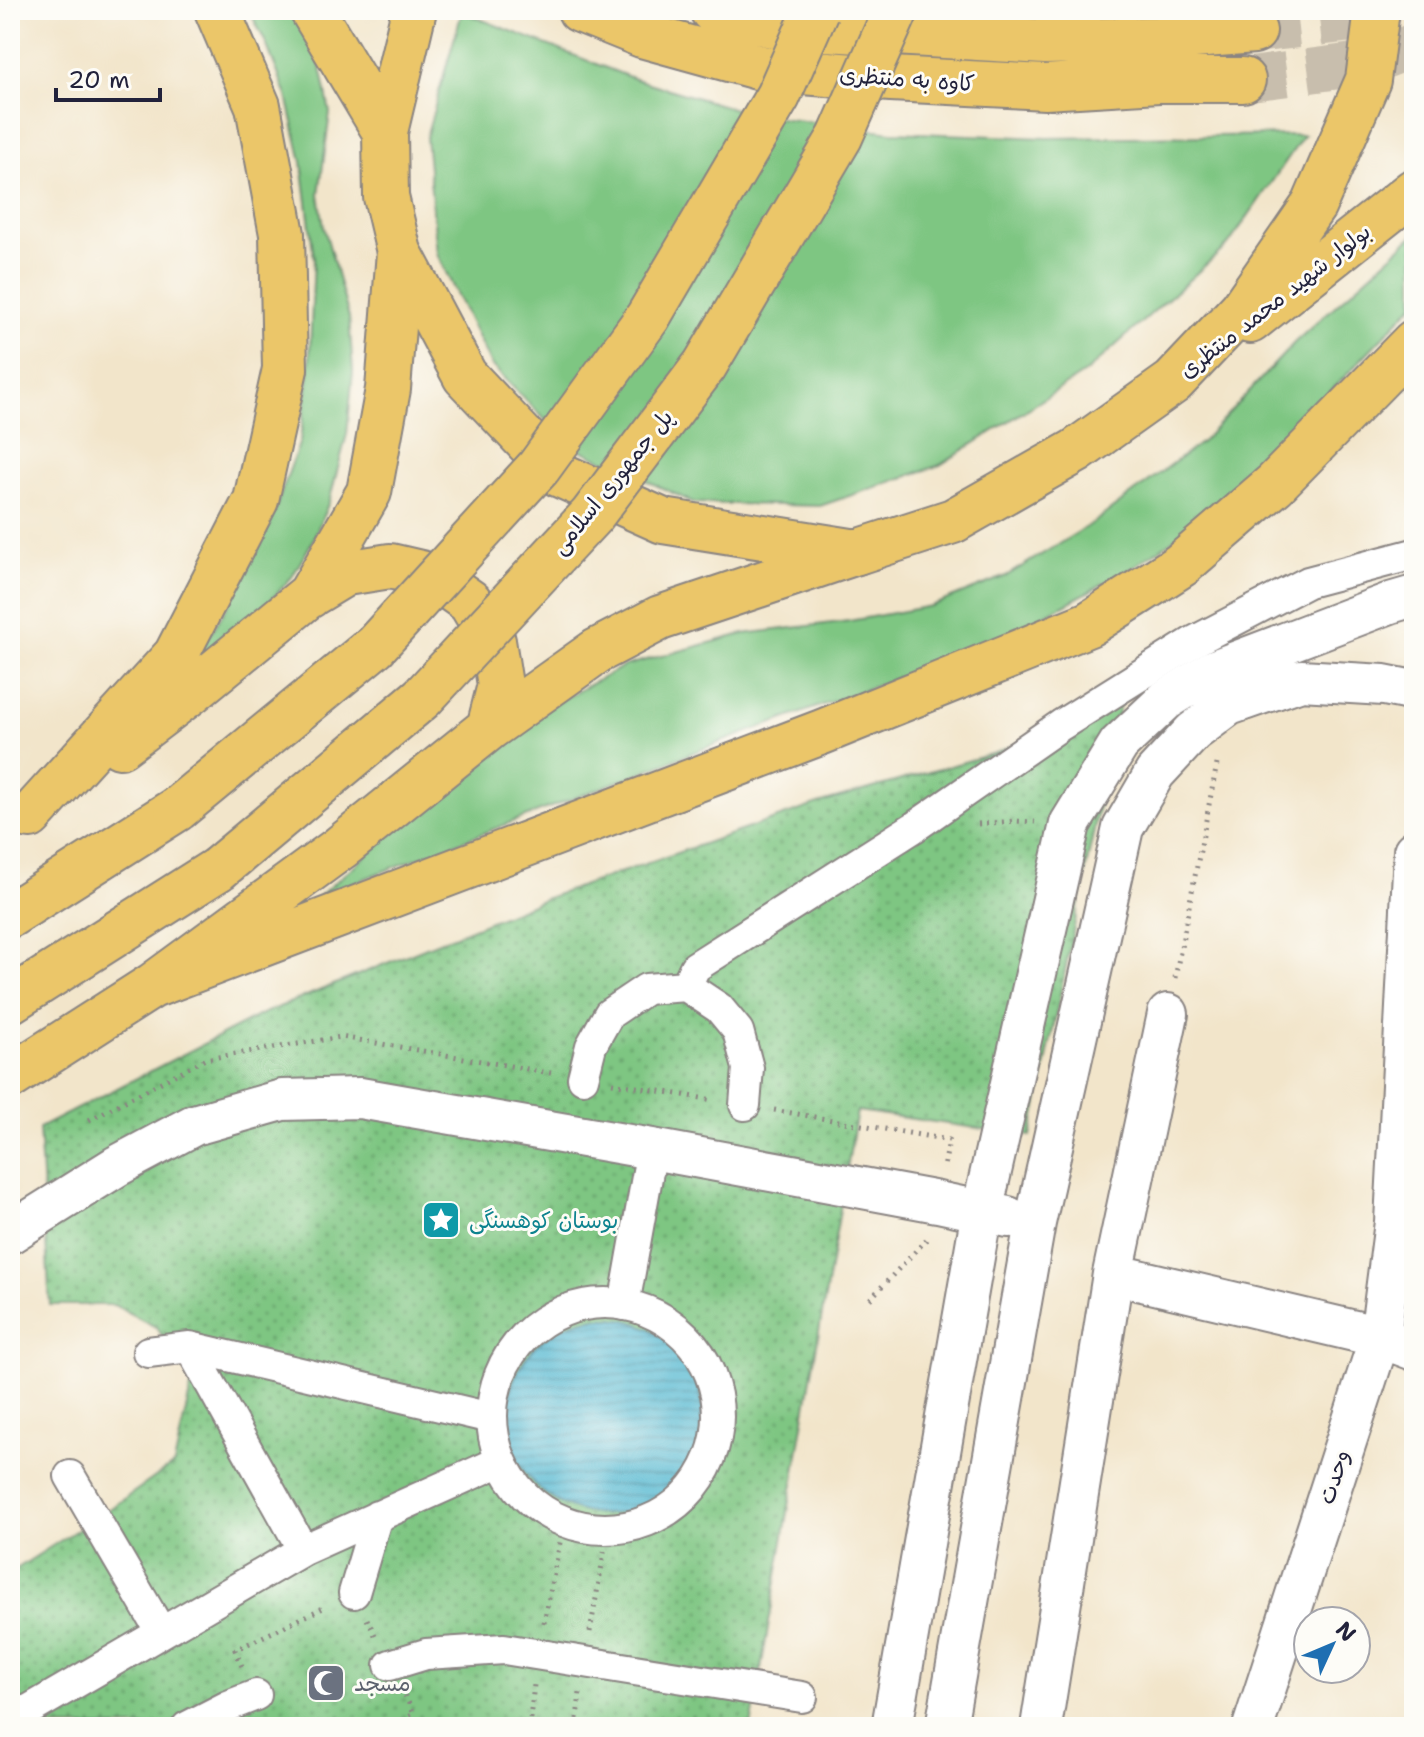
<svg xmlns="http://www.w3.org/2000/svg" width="1424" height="1737" font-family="'Shantell Sans','Playpen Sans Arabic',sans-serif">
  <defs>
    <pattern id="park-dots" width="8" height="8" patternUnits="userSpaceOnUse" patternTransform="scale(2)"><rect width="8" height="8" fill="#7ec682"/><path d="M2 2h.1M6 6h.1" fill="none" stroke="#67a06c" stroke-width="1.8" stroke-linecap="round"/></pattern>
    <pattern id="water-rules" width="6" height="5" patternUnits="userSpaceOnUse" patternTransform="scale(2)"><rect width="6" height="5" fill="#53b8d1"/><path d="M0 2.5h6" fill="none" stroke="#4495ab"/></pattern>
  </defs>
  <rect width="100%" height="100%" fill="#fdfcf7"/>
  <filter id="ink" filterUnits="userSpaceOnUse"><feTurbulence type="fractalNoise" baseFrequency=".0125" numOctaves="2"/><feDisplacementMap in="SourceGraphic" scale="16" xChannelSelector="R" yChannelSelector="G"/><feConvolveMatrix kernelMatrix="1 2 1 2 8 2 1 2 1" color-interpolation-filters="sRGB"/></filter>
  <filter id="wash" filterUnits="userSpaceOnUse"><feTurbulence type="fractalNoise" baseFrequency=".006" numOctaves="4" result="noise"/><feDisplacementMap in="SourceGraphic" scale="32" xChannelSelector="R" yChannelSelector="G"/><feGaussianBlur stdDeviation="1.8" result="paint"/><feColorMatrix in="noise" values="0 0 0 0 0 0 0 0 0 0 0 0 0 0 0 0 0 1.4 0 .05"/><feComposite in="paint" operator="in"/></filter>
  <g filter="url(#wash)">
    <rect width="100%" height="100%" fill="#f2e5ca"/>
    <path fill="#7ec682" stroke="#50745e" stroke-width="2" d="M249,10H296L313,43L323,76L330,113L319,194L324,227L349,317L353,371L347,434L329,502L312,542L292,577L240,634L185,675L232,599L275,510L300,441L309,374L314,259L302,162L287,96L265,41Z
      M940,10H1268L1152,16L1040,19Z
      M462,12L635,79L755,115L892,132L1046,138L1304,135L1228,245L1086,372L940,465L820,506L694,503L570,445L491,365L437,254L426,137Z
      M1414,235V304L1291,433L1216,505L1177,537L1132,568L1064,605L985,646L710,746L319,896L522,721L624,666L743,634L849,621L931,606L1006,576L1093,523L1203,441L1295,342Z"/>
    <path fill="url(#park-dots)" stroke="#50745e" stroke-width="2" d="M1120,703L1031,1136L857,1111L751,1727H10V1573L111,1508L174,1464L193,1379L156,1327L114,1305H50L39,1128L262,1014L547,898L818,804L995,753Z"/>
    <path fill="url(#water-rules)" stroke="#3a6d86" stroke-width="2" d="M507 1416a98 98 0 1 1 196 0a98 98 0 1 1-196 0Z"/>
  </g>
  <g filter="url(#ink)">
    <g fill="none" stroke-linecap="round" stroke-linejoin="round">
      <path stroke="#c8bead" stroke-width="44" stroke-dasharray="44 22" stroke-linecap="butt" d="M1254,31L1370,18L1389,10
        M1243,80L1369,63L1414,45"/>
      <g stroke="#8a8482" stroke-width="34">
        <path id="pedestrian" d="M686,986L695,967L913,828L1061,725L1193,642L1308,582L1414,554
          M583,1078L591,1046L609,1014L646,989L686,986L719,1008L738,1031L748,1068L745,1105
          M492 1416a113 113 0 1 1 226 0a113 113 0 1 1-226 0Z
          M624,1305L652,1149
          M190,1347L303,1550
          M148,1352L190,1347L491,1418
          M70,1476L161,1632
          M354,1593L377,1516
          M390,1665L426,1654L504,1649L802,1697
          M10,1721L303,1550L501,1461
          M187,1727L228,1706L256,1695"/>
      </g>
      <g stroke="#8a8482" stroke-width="44">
        <path id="minor" d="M10,1233L117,1166L194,1125L282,1100L360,1098L652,1149L938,1202L1008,1217
          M1113,1274L1380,1337L1414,1350
          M892,1727L982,1211L1070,824L1119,744L1166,700L1212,671L1390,603L1414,596
          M946,1727L1035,1223L1123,828L1155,773L1193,732L1229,705L1301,680L1384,685L1414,691
          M1041,1727L1113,1274L1168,1014
          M1253,1727L1380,1337L1395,1222L1414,851"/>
      </g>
      <g stroke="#8a8482" stroke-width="48">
        <path id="primary" d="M312,10L385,132
          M414,10L385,132L386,197L399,252L465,376L558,474L663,521L857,552L953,521L1076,451L1173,382L1242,309L1314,205L1368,80L1377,10
          M580,10L642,35L765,69L891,79L1045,87L1159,80H1243
          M712,10L776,26L1045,42L1157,39L1254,31
          M1250,321L1414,191"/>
      </g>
      <g stroke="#8a8482" stroke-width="48">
        <path id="trunk" d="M309,596L369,492L388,389L399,252
          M120,746L191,692L308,596L346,573L390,566L433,576L470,602L493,641L500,685L489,728
          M30,816L176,655L256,500L285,369L282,234L258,106L217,10
          M10,915L177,809
          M152,986L822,732L1089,624L1181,565L1275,484L1414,342
          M10,1001L218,869
          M10,1077L152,986L340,848L489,728L597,651L660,618L857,552"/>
      </g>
      <path stroke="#8a8482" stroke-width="5" stroke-dasharray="2 6" stroke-linecap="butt" d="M978,824L1015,821L1035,822
        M1175,978L1217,764
        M612,1083L713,1100
        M774,1110L949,1140L944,1168
        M89,1120L205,1059L341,1037L551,1073
        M870,1299L927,1239
        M367,1619L377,1639
        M544,1623L564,1522
        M590,1632L608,1531
        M242,1666L235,1650L325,1607
        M388,1727L414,1714L404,1694
        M529,1727L534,1685
        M576,1727L580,1693"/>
      <use href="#pedestrian" stroke="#fff" stroke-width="30"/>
      <use href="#minor" stroke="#fff" stroke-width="40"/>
      <use href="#primary" stroke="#ebc669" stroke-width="44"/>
      <use href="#trunk" stroke="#ebc669" stroke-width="44"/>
      <g stroke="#8a8482" stroke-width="48" stroke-linecap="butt">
        <path id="trunk-bridge" d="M177,809L375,646L539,467L648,317L778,96L816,10
          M218,869L422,698L592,515L705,365L840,137L896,10"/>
      </g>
      <use href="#trunk-bridge" stroke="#ebc669" stroke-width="44"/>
    </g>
  </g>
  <defs>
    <g id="sight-square" transform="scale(2)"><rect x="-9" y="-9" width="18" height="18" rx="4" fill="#0f9aa8" stroke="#fdfcf7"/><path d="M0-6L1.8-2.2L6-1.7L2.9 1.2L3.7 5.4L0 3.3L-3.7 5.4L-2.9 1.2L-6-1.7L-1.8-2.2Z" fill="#fff"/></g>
    <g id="mosque-square" transform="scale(2)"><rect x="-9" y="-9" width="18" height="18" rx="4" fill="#6b7280" stroke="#fdfcf7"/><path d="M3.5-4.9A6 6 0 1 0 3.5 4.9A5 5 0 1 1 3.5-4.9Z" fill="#fff"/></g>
  </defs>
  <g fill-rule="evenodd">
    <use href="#sight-square" x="441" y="1220"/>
    <use href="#mosque-square" x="326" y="1683"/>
  </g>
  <g text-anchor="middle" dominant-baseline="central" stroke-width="6" stroke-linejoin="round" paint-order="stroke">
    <g font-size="22" fill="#22223b" stroke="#fdfcf7">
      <text transform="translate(907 79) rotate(4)">کاوه به منتظری</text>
      <text transform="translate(1275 301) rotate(-38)">بولوار شهید محمد منتظری</text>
      <text transform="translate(612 482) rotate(-51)">پل جمهوری اسلامی</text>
      <text transform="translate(1334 1477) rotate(-72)">وحدت</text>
    </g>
    <g font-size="22" fill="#0d838f" stroke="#fdfcf7" text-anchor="start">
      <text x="469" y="1220">بوستان کوهسنگی</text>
    </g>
    <g font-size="22" fill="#5b616d" stroke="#fdfcf7" text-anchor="start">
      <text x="354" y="1683">مسجد</text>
    </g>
  </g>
  <rect width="1424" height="1737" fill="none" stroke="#fdfcf7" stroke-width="40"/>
  <g transform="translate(1332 1645) rotate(46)"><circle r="38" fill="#fdfcf7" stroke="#a5a5ac" stroke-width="2"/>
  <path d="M0-6L14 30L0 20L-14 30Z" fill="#1f6fb2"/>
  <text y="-12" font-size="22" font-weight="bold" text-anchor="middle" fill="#22223b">N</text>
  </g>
  <path d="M56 88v12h104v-12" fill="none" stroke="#22223b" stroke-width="4"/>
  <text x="68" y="88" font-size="24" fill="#22223b" stroke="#fdfcf7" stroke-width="6" paint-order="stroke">20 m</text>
</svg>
